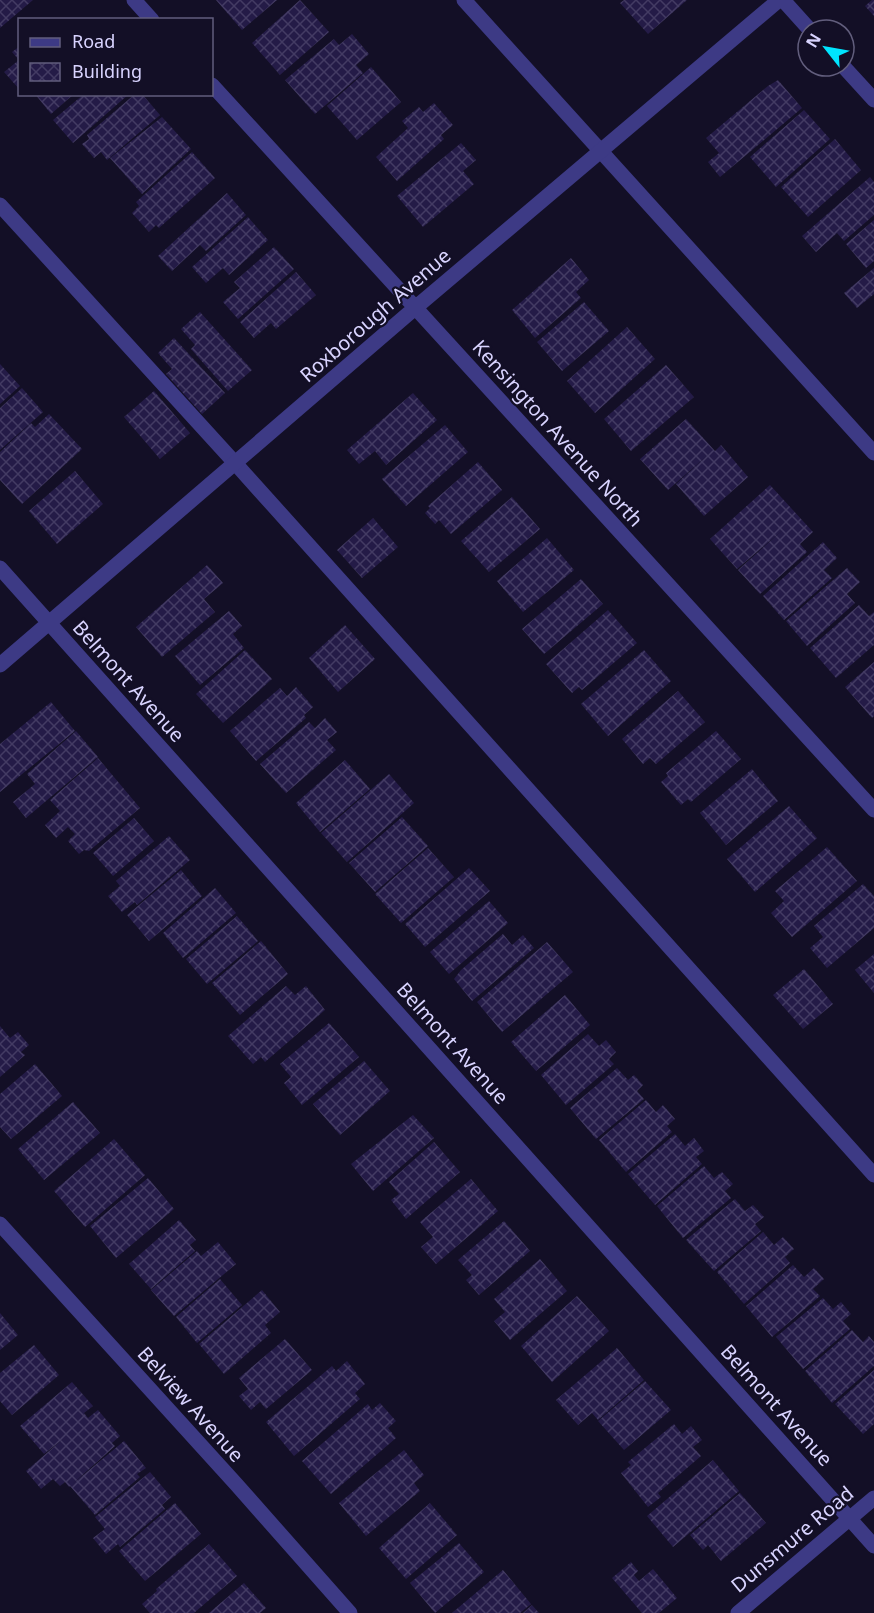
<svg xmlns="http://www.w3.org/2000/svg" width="874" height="1613" font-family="'Noto Sans',sans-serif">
  <defs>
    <pattern id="building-cross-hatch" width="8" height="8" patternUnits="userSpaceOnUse" patternTransform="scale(1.5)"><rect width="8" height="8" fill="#241b47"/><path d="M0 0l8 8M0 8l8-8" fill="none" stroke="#433b63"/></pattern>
  </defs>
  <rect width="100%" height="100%" fill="#130f26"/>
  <path fill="url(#building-cross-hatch)" d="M0,0H33L0,28Z
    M216,0H277L242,30Z
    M300,0L329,32L280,75L252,43Z
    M624,0H687L648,34L620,3Z
    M872,0H874V16L865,6Z
    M352,34L369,54L356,65L363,73L315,114L285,80L334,39L339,45Z
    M20,46V90L4,72L19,60L12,52Z
    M371,67L401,102L357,140L327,106Z
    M778,80L802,108L720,177L708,162L719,153L706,138L768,86Z
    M35,94H74L51,114Z
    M84,94H129L73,143L53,120Z
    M135,94H142L160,115L107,160L101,152L94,158L82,144L89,139L87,135Z
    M434,103L453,125L441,135L444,139L397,181L376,157L408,128L402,121L419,107L423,112Z
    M804,110L830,139L776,187L750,157Z
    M162,117L191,149L142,194L110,158Z
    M835,139L861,170L808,217L781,187Z
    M461,143L476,160L463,171L474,184L423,227L397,196Z
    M192,152L215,178L159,228L156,225L149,232L132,213L139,206L136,202Z
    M870,177L874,182V215L844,241L837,233L816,252L802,236Z
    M227,193L246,215L206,251L200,245L172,271L158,256Z
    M248,217L268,240L229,275L223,268L206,283L192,267Z
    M874,220V261L866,268L846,244Z
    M274,247L294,269L238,319L223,302L240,288L234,282Z
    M571,258L589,280L576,292L581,298L535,338L512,310Z
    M874,268V294L857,308L844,293Z
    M296,272L316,295L276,329L271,323L254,338L240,322Z
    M584,302L609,331L562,371L537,342Z
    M200,312L252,370L228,391L191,349L195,345L181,329Z
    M627,327L655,359L595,413L567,381Z
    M174,338L225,393L202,414L166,374L172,369L158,353Z
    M0,364L20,386L0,404Z
    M666,365L694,397L631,451L604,419Z
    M22,388L43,412L0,450V408Z
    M154,391L190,433L160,459L124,417Z
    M413,393L437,420L386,465L375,451L359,464L347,450Z
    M49,414L82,449L22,504L0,480V452L31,423L35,427Z
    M686,419L715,451L721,445L748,477L704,516L676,484L710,453L668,490L640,459Z
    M445,425L468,452L406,506L382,479Z
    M478,462L502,490L451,534L439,520L435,524L425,513L430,508L428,506Z
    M75,471L103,504L57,544L29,511Z
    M770,485L813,532L800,544L807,552L760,594L738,570L785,528L737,569L710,539Z
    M512,497L540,529L489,572L461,541Z
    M373,518L398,547L362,578L337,550Z
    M547,538L574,570L523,612L497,581Z
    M823,542L837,558L824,570L832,578L784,620L763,596Z
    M207,565L223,583L204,599L215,612L162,657L136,627Z
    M847,568L860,582L847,594L855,603L807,646L786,621Z
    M581,579L603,604L544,654L522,629Z
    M859,605L869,616L874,612V645L836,678L810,648Z
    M608,610L637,643L582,690L579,687L572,693L546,664Z
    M229,611L242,626L233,634L244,648L200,685L175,656Z
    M345,625L375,659L338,692L309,658Z
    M245,650L272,679L223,723L196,694Z
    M644,650L671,681L608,736L581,704Z
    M874,662V716L872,718L845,687Z
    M296,687L313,707L304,715L306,718L256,761L230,731L280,688L287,696Z
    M678,691L705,722L656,764L650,758L643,764L622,739Z
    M51,702L75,731L0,792V744Z
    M325,718L337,732L327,740L336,750L286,793L260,764L309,722L315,728Z
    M76,731L98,757L26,818L13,802L35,784L27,774Z
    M716,731L741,759L691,802L688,799L681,805L661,782L668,776L666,773Z
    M98,758L140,808L89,851L84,850L79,854L68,841L75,834L68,827L56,838L45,825L60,811L50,800Z
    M345,760L370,789L320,832L296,803Z
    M752,769L778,801L726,845L700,813Z
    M389,774L414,803L347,862L321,833Z
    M789,806L817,838L755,892L727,859Z
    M402,817L428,846L375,892L349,863Z
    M134,818L154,841L113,876L93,853Z
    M169,836L190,860L137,905L135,902L122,912L108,896L120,886L116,881Z
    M827,847L857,881L792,937L771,913L784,901L775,891Z
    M428,848L454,877L401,923L375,894Z
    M469,868L490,891L425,947L405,924Z
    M181,870L202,896L149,941L127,915Z
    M863,884L874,896V928L827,968L810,948L823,937L814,926Z
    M215,888L236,913L183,958L163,933Z
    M489,901L508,923L449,974L430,952Z
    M237,916L258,941L207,984L186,959Z
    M503,934L512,945L523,935L534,948L472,1001L454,979L461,970Z
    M261,941L288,974L240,1015L212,983Z
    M547,942L573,972L502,1032L477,1002Z
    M874,954V993L855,970Z
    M804,969L833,1004L803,1029L773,995Z
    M286,986L295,995L306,986L325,1010L265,1062L261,1057L253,1064L228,1036Z
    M565,995L590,1025L536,1071L511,1042Z
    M329,1023L359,1057L302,1105L284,1083L291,1077L280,1064Z
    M0,1026L10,1038L18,1032L29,1045L21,1052L25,1055L0,1077Z
    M588,1034L599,1046L606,1040L616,1052L609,1059L614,1064L566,1105L541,1075Z
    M364,1061L390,1091L340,1135L313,1104Z
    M35,1064L62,1096L11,1139L0,1127V1094Z
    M617,1068L628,1080L634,1075L643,1085L637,1091L644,1099L596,1139L570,1108Z
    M646,1100L656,1112L663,1105L675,1119L667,1126L672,1132L626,1172L599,1140Z
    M73,1102L100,1133L44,1180L18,1149Z
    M413,1115L434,1138L373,1191L351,1164Z
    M675,1134L685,1146L694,1138L704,1151L696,1157L702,1164L655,1205L628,1174Z
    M114,1139L145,1175L85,1227L54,1191Z
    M434,1142L460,1172L406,1219L391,1200L399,1194L389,1182Z
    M704,1166L714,1178L722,1172L733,1184L725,1191L731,1198L683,1238L657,1206Z
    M148,1178L174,1209L116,1258L90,1226Z
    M471,1179L498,1211L436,1264L421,1247L433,1237L420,1222Z
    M735,1199L745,1211L753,1205L764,1217L755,1224L761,1231L714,1271L686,1240Z
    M179,1220L196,1240L190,1245L195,1251L151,1289L129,1264Z
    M504,1221L530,1251L479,1295L466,1280L472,1275L458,1260Z
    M763,1232L774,1245L783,1237L794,1249L785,1257L790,1263L744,1304L717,1272Z
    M218,1242L236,1264L174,1316L151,1290L197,1251L201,1256Z
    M540,1259L567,1291L510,1340L494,1321L505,1312L494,1299Z
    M793,1265L804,1277L814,1268L824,1279L813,1289L820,1296L772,1337L746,1306Z
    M220,1279L242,1305L197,1343L176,1317Z
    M262,1290L280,1312L265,1325L271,1333L224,1374L199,1344Z
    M577,1296L609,1331L552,1382L521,1346Z
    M823,1298L833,1309L841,1302L851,1314L843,1321L850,1329L803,1369L776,1337Z
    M0,1313L18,1335L0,1350Z
    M852,1330L863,1342L869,1336L874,1342V1366L832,1403L805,1371Z
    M285,1339L312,1370L266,1409L260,1402L251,1410L239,1396L248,1389L239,1378Z
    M34,1345L59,1375L12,1415L0,1401V1373Z
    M617,1348L644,1380L598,1420L592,1413L578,1425L556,1400Z
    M347,1361L365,1384L355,1393L360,1399L294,1456L266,1422L332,1366L336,1371Z
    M874,1370V1424L863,1434L835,1404Z
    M645,1381L671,1410L624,1450L598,1421Z
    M72,1382L93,1406L84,1413L88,1418L98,1410L120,1436L112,1443L115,1446L69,1487L65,1482L60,1486L53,1479L41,1489L26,1471L63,1439L44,1454L20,1426Z
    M380,1403L396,1421L388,1428L396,1438L331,1494L302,1461L368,1404L372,1410Z
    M674,1424L682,1434L691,1426L702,1440L693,1447L701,1456L658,1493L661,1497L648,1507L621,1473L631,1465L628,1462Z
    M124,1441L146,1468L137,1474L140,1477L95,1515L70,1486Z
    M404,1450L424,1475L414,1483L420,1491L366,1536L339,1503Z
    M713,1460L739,1491L673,1547L647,1516Z
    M150,1472L171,1497L162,1505L165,1509L120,1547L118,1544L106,1554L93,1538L105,1529L95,1517Z
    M740,1493L766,1523L721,1561L708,1545L703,1550L690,1535Z
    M175,1503L201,1534L145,1581L119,1551Z
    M430,1503L457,1535L406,1579L379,1548Z
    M459,1543L484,1572L435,1613L410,1583Z
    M209,1544L237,1576L194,1613H150L142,1604L157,1591L156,1589Z
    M631,1562L638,1571L634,1575L639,1581L653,1569L677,1598L659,1613H642L612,1578Z
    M503,1570L531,1604L520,1613H452Z
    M244,1583L266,1608L260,1613H209Z
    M532,1605L539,1613H523Z"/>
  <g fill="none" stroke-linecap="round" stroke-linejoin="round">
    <path stroke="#3d3a85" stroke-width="15" d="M464,0L874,453
      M0,205L235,463L874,1175"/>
    <path stroke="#3d3a85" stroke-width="15" d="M134,0L152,20
      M783,0L810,30
      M843,66L874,100
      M212,85L874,810
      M0,568L874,1546
      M0,665L415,308L779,0
      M0,1224L236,1484L350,1613
      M738,1613L874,1498"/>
  </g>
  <g text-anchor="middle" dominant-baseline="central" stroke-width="4.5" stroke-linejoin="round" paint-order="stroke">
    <g font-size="20" fill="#d9d4ff" stroke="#130f26">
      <text transform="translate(375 315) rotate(-41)">Roxborough Avenue</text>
      <text transform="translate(558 433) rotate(48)">Kensington Avenue North</text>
      <text transform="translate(129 681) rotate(48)">Belmont Avenue</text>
      <text transform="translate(453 1043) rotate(48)">Belmont Avenue</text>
      <text transform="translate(191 1404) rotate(48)">Belview Avenue</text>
      <text transform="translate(777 1405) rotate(48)">Belmont Avenue</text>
      <text transform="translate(792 1539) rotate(-40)">Dunsmure Road</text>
    </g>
  </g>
  <rect x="18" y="18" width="195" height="78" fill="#130f26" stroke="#625e7d" stroke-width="1.5"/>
  <rect x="30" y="38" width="30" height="9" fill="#3d3a85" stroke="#625e7d" stroke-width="1.5"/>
  <text x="72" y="48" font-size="18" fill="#d9d4ff">Road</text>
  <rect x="30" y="63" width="30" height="18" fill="url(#building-cross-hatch)" stroke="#625e7d" stroke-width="1.5"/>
  <text x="72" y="78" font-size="18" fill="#d9d4ff">Building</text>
  <g transform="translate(826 48) rotate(301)"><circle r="28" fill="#130f26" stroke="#625e7d" stroke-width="1.5"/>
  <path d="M0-4.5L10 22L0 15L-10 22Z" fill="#00e5ff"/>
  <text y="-9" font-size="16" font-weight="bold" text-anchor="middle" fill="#d9d4ff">N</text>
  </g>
</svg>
